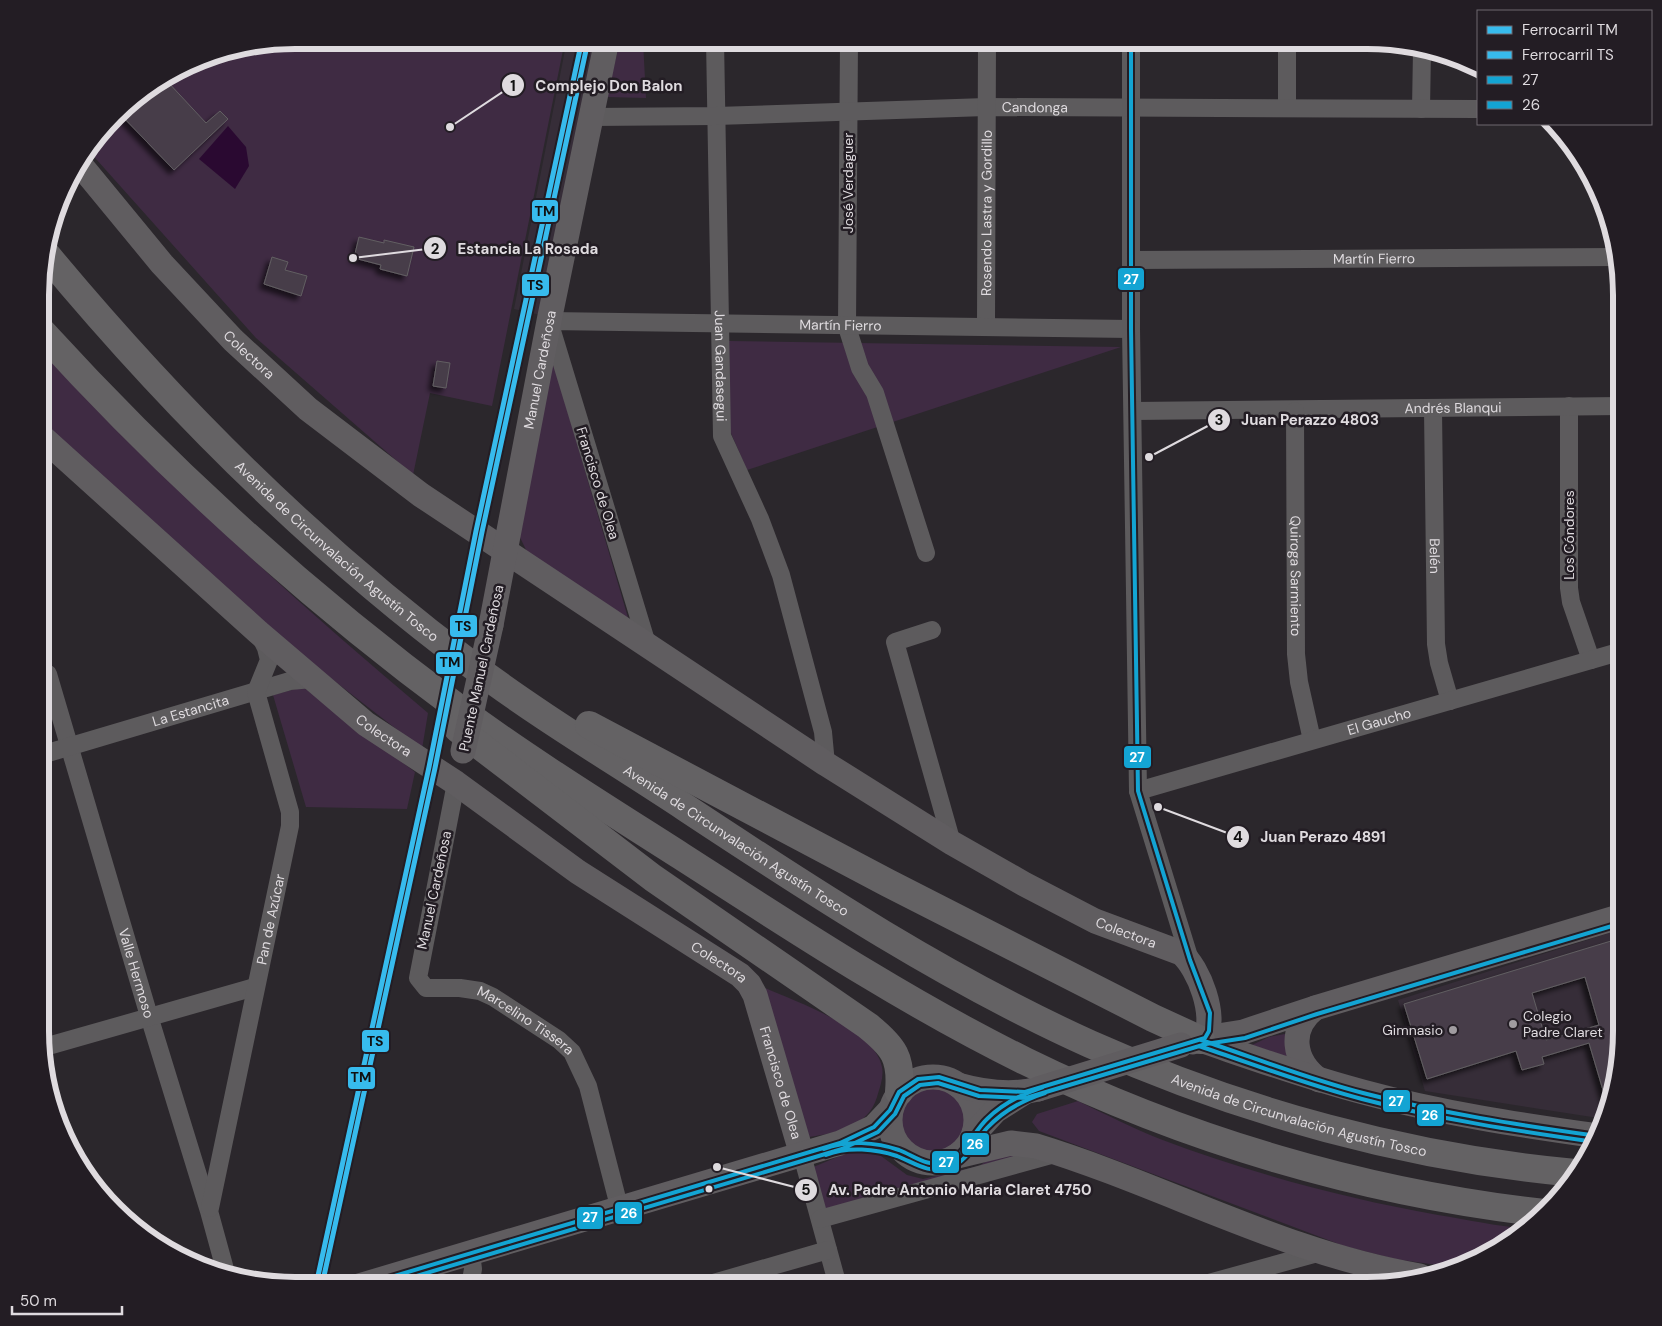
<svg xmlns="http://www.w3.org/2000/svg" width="1662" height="1326" font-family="'DM Sans',sans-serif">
  <defs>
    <filter id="shadow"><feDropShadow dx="-4.5" dy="4.5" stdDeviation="2.5" flood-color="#0009"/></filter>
  </defs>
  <rect width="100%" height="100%" fill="#2b272c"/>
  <path fill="#362d38" d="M567,40H599L541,315L514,309Z
    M1622,929L1621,1048L1605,1119L1425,1091L1398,1000Z"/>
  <path fill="#3f2b43" d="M294,40H565L492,406L430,393L413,475L256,338L88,150L127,103L212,54Z
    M620,40H646L643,41L646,98L607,97Z
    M729,341L1121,347L747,470L730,431Z
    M42,352C163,480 293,600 428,713L422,749L279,638L42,424Z
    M551,355L629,621L528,554L516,529Z
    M303,687L415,772L407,809L306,807L273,695Z
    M765,988C797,1002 875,1029 882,1067C884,1077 880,1087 877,1097C868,1127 837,1133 809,1137Z
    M1290,1033L1291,1058L1252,1045L1269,1037Z
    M900 1121a33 33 0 1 1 66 0a33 33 0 1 1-66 0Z
    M1078,1101C1105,1114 1132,1128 1160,1139C1250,1173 1343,1198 1438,1215C1468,1220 1497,1226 1528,1229L1465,1267L1458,1268L1395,1259L1344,1246L1039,1131L1032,1122L1037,1114Z
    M854,1150L870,1152L881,1156L907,1175L923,1179L979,1166L995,1155L1026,1154L823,1212L811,1168Z"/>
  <path fill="#2a0931" d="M228,126L246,147L249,166L235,189L199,159Z"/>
  <path fill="#463d49" stroke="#625f62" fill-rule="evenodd" filter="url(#shadow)" d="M166,80L206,123L220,111L228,119L174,170L121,115L145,92Z
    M359,237L384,243V240L414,247L407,276L380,269L381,265L354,258Z
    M272,257L288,262L285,270L307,276L301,296L264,284Z
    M437,361L450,363L446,388L433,386Z
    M1611,941L1621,977V1048L1620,1056L1614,1058L1617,1068L1608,1107L1589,1043L1542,1057L1544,1064L1522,1070L1516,1051L1427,1079L1404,1004ZM1585,977L1599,1025L1546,1040L1532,993Z"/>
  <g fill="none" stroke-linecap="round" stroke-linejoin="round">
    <g stroke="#5d5b5d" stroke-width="18">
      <path id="s1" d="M715,40L722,436L760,519L781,575L823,732L826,764"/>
      <path d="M849,40L847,327L860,368L875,393L926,553"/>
      <path d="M1131,40V329L1138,791L1190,960"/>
      <path d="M1287,108V40"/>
      <path d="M1421,109L1422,50"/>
      <path id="s2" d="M591,117L716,116L986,107L1478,109"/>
      <path id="s3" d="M1132,260L1618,257"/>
      <path id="s4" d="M986,327L987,40"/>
      <path d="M1569,406V588L1571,602L1591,660"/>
      <path id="s5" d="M1433,410L1436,644L1439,663L1450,701"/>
      <path id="s6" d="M1134,411L1622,406"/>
      <path id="s7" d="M1295,411L1296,654L1299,682L1312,740"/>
      <path d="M932,630L895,642L952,843"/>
      <path id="s8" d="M647,644L549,321L1131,329"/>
      <path id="s9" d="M48,674L149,1016L209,1211L226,1273"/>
      <path id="s10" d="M41,755L290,681L312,679"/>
      <path id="s11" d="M456,783L418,978L426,988H460L480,991L493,997L559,1040L572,1052L588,1086L620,1210"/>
      <path id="s12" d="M1138,791L1622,651"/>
      <path d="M41,1048L255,987"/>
      <path d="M802,1155L838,1286"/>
      <path id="s13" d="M210,1208L290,826V812L256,692L269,660L266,648L260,636"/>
      <path d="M820,1219L1058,1153"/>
      <path d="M470,1286L473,1269L471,1253"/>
      <path d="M703,1286L828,1250"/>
      <path d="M1198,1286L1321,1252"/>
    </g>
    <g stroke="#605d60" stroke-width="25">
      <path id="s14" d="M78,162L162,264L233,340L308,409L421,495L826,764L952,843L1024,884L1095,921L1181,953C1199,968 1217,1016 1205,1038"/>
      <path id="s15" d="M42,437L258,632L366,724L456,783L578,872L740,975L749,984L755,995L802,1155"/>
      <path id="s16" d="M491,625L549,321L607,40"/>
      <path d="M1315,1008C1288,1029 1293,1061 1319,1080"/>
      <path d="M1203,1041C1256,1059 1309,1078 1363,1092C1440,1113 1519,1125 1598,1136"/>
      <path d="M1193,1042L1205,1038L1243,1032L1315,1008L1622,916"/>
      <circle cx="933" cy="1120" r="43"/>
      <path d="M958,1085C983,1092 1012,1096 1038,1089"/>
      <path d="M974,1134L995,1111L1025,1092"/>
      <path d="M957,1156L1011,1143L1036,1146C1164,1185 1287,1254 1420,1276"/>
      <path d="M359,1286L840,1143L874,1127L890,1110"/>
    </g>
    <g stroke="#646264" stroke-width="28">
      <path id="s17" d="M45,253C172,406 313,547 473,666C541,717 615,761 686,808C816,894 948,980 1090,1044C1242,1112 1409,1158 1575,1173"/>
      <path d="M42,332C168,470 308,597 458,708C530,761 606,808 681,856C793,928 905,1002 1025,1061C1186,1140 1365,1193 1544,1213"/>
      <path d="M589,725L888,883L1153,1018L1201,1040"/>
      <path d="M458,729L653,878L868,1026C894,1047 902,1058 899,1092"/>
    </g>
    <path stroke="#605d60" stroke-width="25" d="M463,751L491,625
      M1038,1089L1181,1045"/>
    <g stroke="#231d24" stroke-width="8">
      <path id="bus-1" d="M1201,1040C1255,1058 1308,1079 1363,1093C1440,1113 1519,1125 1598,1136
        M824,1149C847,1140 876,1142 899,1150C915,1156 927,1168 946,1162C965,1156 973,1132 987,1119C1003,1103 1022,1094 1043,1087
        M361,1286L840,1143L874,1127L890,1110L899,1092L918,1079L939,1077L980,1090L1025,1092L1205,1038L1209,1031L1210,1013L1190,960L1138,791L1131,329V40"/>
    </g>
    <g stroke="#231d24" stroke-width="8">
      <path id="bus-2" d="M1199,1046C1253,1064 1307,1085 1362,1099C1438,1119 1517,1131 1595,1142
        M826,1155C848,1146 876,1149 897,1156C915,1163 928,1174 948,1168C968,1162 974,1142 987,1128C1003,1111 1023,1100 1045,1093
        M383,1286L842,1149L878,1132L895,1114L904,1096L920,1085L938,1083L979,1096L1026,1098L1206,1044L1245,1038L1317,1014L1622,923"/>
    </g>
    <use href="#bus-1" stroke="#13a4d3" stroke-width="4"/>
    <use href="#bus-2" stroke="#13a4d3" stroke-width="4"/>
    <g stroke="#231d24" stroke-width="9">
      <path id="rail-1" d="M316,1285L429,767L476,531L582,40"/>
    </g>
    <g stroke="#231d24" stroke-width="9">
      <path id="rail-2" d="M322,1285L435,768L482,532L588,41"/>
    </g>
    <use href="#rail-1" stroke="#37bbed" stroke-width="5"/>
    <use href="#rail-2" stroke="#37bbed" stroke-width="5"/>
  </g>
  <g fill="#a09ca0" stroke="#231d24" stroke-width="2">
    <circle cx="1513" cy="1024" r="5"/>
    <circle cx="1453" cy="1030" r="5"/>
  </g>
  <circle fill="#dfdbdf" stroke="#231d24" stroke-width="2" cx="709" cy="1189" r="4.5"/>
  <g text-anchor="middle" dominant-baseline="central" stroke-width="5" stroke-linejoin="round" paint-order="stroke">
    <g font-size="14" fill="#dfdbdf" stroke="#231d24">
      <text stroke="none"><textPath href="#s2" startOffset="444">Candonga</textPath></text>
      <text transform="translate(848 183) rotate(-90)">José Verdaguer</text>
      <text stroke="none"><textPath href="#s4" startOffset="114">Rosendo Lastra y Gordillo</textPath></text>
      <text stroke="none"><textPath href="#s3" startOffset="242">Martín Fierro</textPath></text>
      <text stroke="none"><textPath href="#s8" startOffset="629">Martín Fierro</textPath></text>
      <text stroke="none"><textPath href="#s14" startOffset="258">Colectora</textPath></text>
      <text stroke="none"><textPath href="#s1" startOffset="326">Juan Gandasegui</textPath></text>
      <text stroke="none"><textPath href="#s16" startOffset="260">Manuel Cardeñosa</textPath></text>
      <text stroke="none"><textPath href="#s6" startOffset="319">Andrés Blanqui</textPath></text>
      <text transform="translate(598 483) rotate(73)">Francisco de Olea</text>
      <text transform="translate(1569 535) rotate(-90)">Los Cóndores</text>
      <text stroke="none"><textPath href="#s17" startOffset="418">Avenida de Circunvalación Agustín Tosco</textPath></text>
      <text stroke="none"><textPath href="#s5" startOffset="146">Belén</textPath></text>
      <text stroke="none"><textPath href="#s7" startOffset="165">Quiroga Sarmiento</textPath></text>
      <text transform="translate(481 668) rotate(-78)">Puente Manuel Cardeñosa</text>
      <text stroke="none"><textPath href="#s10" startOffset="156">La Estancita</textPath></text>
      <text stroke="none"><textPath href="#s12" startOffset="251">El Gaucho</textPath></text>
      <text stroke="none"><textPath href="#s15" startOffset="454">Colectora</textPath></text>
      <text stroke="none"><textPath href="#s17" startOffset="912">Avenida de Circunvalación Agustín Tosco</textPath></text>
      <text transform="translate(434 890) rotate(-78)">Manuel Cardeñosa</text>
      <text stroke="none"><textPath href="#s13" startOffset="295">Pan de Azúcar</textPath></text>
      <text stroke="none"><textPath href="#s14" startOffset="1311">Colectora</textPath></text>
      <text stroke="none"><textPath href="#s15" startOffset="859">Colectora</textPath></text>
      <text stroke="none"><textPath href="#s9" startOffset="312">Valle Hermoso</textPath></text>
      <text stroke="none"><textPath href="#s11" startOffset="320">Marcelino Tissera</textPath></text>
      <text stroke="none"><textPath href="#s15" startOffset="1000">Francisco de Olea</textPath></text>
      <text stroke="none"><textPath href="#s17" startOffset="1542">Avenida de Circunvalación Agustín Tosco</textPath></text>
    </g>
    <g font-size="14" fill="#dfdbdf" stroke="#231d24" text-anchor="start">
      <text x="1523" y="1016">Colegio<tspan x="1523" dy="16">Padre Claret</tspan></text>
      <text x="1443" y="1030" text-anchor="end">Gimnasio</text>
    </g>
  </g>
  <path d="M0 0H1662V1326H0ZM295 49H1367A246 246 0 0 1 1613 295V1031A246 246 0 0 1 1367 1277H295A246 246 0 0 1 49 1031V295A246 246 0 0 1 295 49Z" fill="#231d24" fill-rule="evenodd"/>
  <path fill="none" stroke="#dfdbdf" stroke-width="6" d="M295 49H1367A246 246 0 0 1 1613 295V1031A246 246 0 0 1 1367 1277H295A246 246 0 0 1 49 1031V295A246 246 0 0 1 295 49Z"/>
  <path fill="none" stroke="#dfdbdf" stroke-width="2" d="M450 127L513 85M353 258L435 248M1149 457L1219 420M1158 807L1238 837M717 1167L806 1190"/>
  <g fill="#dfdbdf" stroke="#231d24" stroke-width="2">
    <circle cx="450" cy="127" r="5"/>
    <circle cx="353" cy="258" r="5"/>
    <circle cx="1149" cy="457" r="5"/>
    <circle cx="1158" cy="807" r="5"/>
    <circle cx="717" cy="1167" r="5"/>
    <circle cx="513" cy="85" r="12"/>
    <circle cx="435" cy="248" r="12"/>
    <circle cx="1219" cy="420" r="12"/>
    <circle cx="1238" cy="837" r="12"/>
    <circle cx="806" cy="1190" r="12"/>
  </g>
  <g font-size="15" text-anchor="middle" font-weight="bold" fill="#111">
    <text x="513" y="91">1</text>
    <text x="435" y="254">2</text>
    <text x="1219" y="425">3</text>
    <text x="1238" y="842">4</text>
    <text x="806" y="1195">5</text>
  </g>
  <g font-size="15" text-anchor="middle" font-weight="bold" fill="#dfdbdf" stroke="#231d24" stroke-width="5" stroke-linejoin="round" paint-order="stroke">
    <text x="609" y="91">Complejo Don Balon</text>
    <text x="528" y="254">Estancia La Rosada</text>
    <text x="1310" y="425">Juan Perazzo 4803</text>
    <text x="1323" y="842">Juan Perazo 4891</text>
    <text x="960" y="1195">Av. Padre Antonio Maria Claret 4750</text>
  </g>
  <g stroke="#231d24" stroke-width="2">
    <rect x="531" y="199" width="28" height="24" rx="5" fill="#37bbed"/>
    <rect x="1117" y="267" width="28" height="24" rx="5" fill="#13a4d3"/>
    <rect x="521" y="273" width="29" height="24" rx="5" fill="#37bbed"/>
    <rect x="449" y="614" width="29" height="24" rx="5" fill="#37bbed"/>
    <rect x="435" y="651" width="29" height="24" rx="5" fill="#37bbed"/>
    <rect x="1123" y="745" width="29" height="24" rx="5" fill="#13a4d3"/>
    <rect x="361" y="1029" width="29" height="24" rx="5" fill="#37bbed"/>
    <rect x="347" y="1066" width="29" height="24" rx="5" fill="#37bbed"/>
    <rect x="1382" y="1089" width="29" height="24" rx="5" fill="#13a4d3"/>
    <rect x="1416" y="1103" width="29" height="24" rx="5" fill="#13a4d3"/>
    <rect x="961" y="1132" width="29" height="24" rx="5" fill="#13a4d3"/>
    <rect x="931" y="1150" width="29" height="24" rx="5" fill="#13a4d3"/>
    <rect x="614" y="1201" width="29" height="24" rx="5" fill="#13a4d3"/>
    <rect x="576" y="1206" width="28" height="24" rx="5" fill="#13a4d3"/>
  </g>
  <g font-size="14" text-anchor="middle" font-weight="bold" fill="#fff">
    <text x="1131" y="284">27</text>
    <text x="1137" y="762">27</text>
    <text x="1396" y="1106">27</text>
    <text x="1430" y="1120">26</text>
    <text x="975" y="1149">26</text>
    <text x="946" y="1167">27</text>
    <text x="629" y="1218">26</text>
    <text x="590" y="1222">27</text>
  </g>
  <g font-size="14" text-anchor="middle" font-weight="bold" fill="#111">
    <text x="545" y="216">TM</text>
    <text x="535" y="290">TS</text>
    <text x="463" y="631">TS</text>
    <text x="450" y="667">TM</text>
    <text x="375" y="1046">TS</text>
    <text x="361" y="1082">TM</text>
  </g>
  <rect x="1477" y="10" width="175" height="115" fill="#231d24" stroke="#6e696f"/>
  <rect x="1487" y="26" width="25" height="8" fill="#37bbed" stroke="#6e696f"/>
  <text x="1522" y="35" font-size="15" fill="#dfdbdf">Ferrocarril TM</text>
  <rect x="1487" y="51" width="25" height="8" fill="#37bbed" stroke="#6e696f"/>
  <text x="1522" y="60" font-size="15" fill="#dfdbdf">Ferrocarril TS</text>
  <rect x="1487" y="76" width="25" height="8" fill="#13a4d3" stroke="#6e696f"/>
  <text x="1522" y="85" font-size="15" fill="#dfdbdf">27</text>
  <rect x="1487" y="101" width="25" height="8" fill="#13a4d3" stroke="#6e696f"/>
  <text x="1522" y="110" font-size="15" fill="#dfdbdf">26</text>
  <path d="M12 1306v8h110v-8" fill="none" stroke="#dfdbdf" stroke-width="2.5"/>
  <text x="20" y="1306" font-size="15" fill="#dfdbdf" stroke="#231d24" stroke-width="4" paint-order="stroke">50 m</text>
</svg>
